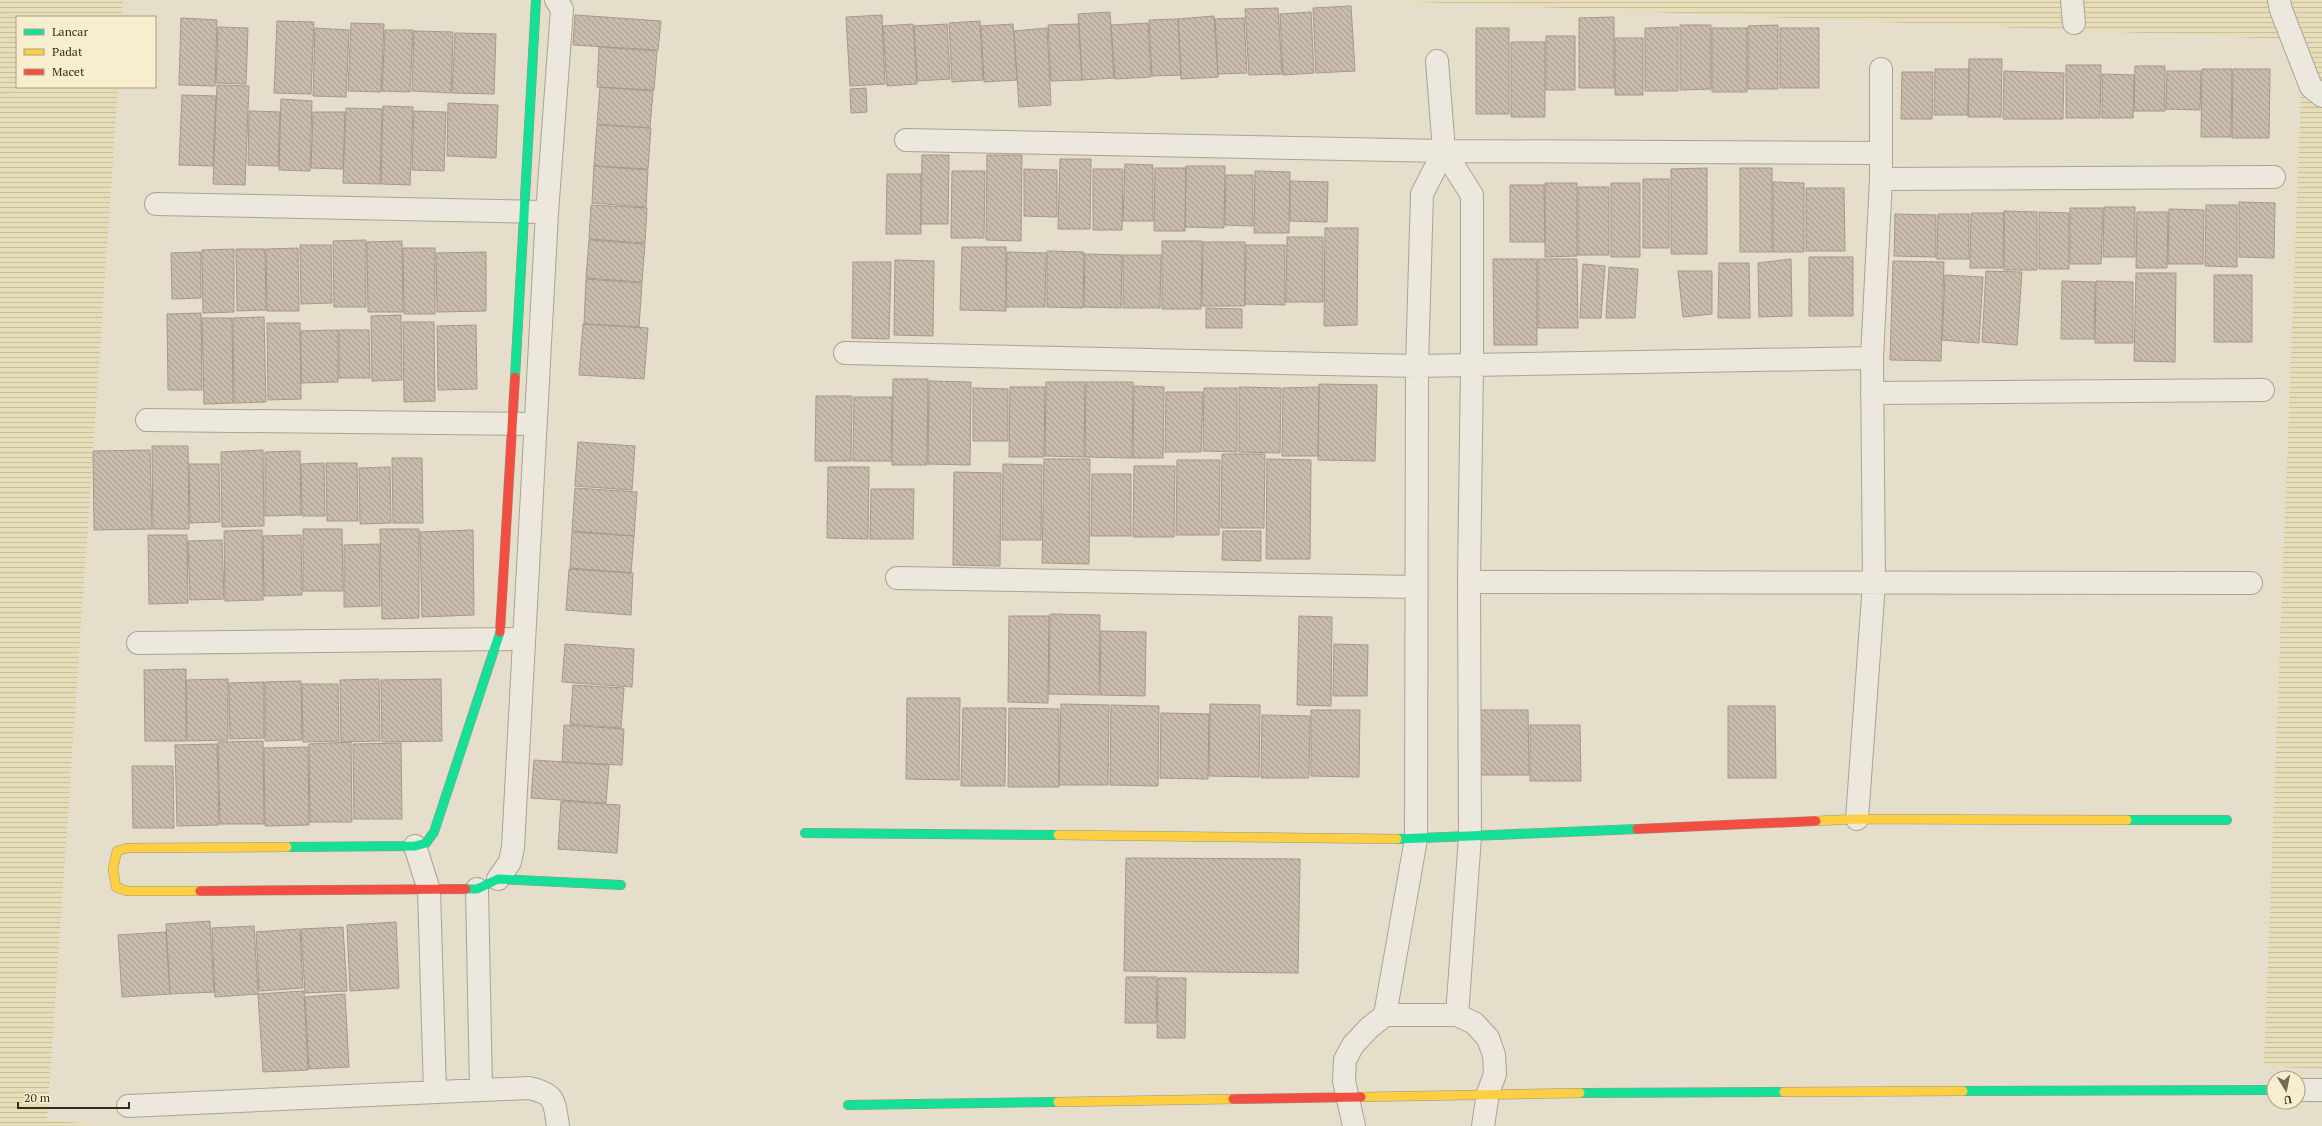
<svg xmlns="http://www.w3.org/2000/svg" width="2322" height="1126" font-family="'PT Serif',serif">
  <defs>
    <pattern id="farmland-rules" width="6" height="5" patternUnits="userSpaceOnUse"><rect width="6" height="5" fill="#e7deb9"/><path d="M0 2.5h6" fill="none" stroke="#c7bf9e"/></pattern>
    <pattern id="building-back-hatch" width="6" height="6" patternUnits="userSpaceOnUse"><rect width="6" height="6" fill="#cabcab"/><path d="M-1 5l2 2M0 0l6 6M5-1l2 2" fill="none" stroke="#a5998a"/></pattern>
  </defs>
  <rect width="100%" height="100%" fill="#e5deca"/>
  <path fill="url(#farmland-rules)" d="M0,0H123L122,17H17V87H118L47,1120L112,1126H0Z
    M1372,0H2322V1069L2264,1066L2303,40Z"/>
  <path fill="url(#building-back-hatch)" stroke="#a59989" d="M1351,6L1355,71L1316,73L1313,8Z
    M1278,8L1282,74L1249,75L1245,9Z
    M1110,12L1114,78L1082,80L1078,14Z
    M1311,12L1314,73L1283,75L1280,14Z
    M575,15L661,21L658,50L573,45Z
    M882,15L885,84L850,86L846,17Z
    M1214,16L1218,77L1181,79L1178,19Z
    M1614,17V88H1579V18Z
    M181,18L217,20L215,86L179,85Z
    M1244,18L1247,73L1218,74L1215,19Z
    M1178,19L1181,75L1152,76L1149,20Z
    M277,21L314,22L311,94L274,93Z
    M980,21L983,80L952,82L949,23Z
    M351,23L384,24L381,92L348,91Z
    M1148,23L1151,77L1115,79L1111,25Z
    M913,24L917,84L887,86L883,26Z
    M947,24L950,79L917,81L914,26Z
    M1013,24L1017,80L984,82L981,26Z
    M1079,24L1082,80L1051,81L1048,25Z
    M1680,25H1711V89L1680,90Z
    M1778,25V89H1748V26Z
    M218,27L248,28L246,84L216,83Z
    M1678,27V91H1645V28Z
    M315,28L349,30L346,97L313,96Z
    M1047,28L1051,105L1019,107L1014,31Z
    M1476,28H1509V114H1476Z
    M1712,28H1747V92H1712Z
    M1780,28H1819V88H1780Z
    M385,30H413L410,92L382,91Z
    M414,31L453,32L451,93L412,91Z
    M455,33L496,34L494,94L452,93Z
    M1546,36H1575V90H1546Z
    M1615,38H1643V95H1615Z
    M1511,42H1545V117H1511Z
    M599,47L657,51L654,90L597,87Z
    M1969,59H2002L2001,117H1968Z
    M2066,65H2101L2100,118H2066Z
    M2135,66H2165V111H2134Z
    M1935,69H1969L1968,115H1934Z
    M2202,69H2232L2231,137H2201Z
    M2233,69H2270L2269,138H2232Z
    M2004,71L2064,73L2063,119H2003Z
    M2167,71H2201L2200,110L2166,109Z
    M1902,72H1933L1932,119H1901Z
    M2102,74L2134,75L2133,118H2102Z
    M217,85L249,86L245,185L213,184Z
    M600,87L653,91L650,128L597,124Z
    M866,88L867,112L851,113L850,89Z
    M182,95L216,96L213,166L179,165Z
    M281,99L312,101L310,171L279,170Z
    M448,103L498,105L496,158L447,156Z
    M383,106L413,107L410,185L381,184Z
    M346,108L382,109L380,184L343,183Z
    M249,111L280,112L278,166L248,165Z
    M414,111L446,112L444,171L412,170Z
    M313,112H345L343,169L311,168Z
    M597,125L651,128L648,169L594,166Z
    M922,155H949L948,224H921Z
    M987,155H1022L1021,241L986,240Z
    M1060,159H1091L1090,229H1058Z
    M1125,164L1153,165V221H1123Z
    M594,166L648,170L646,207L592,203Z
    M1186,166H1225L1224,228L1185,227Z
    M1155,168H1186L1185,231H1154Z
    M1707,168V254H1671V169Z
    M1740,168H1772V252H1740Z
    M1024,169L1057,170V217L1024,216Z
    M1093,169H1123L1122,230H1093Z
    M952,171H985L984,238H951Z
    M1255,171L1290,172L1289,233H1254Z
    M887,174H921V234H886Z
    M1226,175H1253V226L1225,225Z
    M1643,179H1669V248H1643Z
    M1290,181L1328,182L1327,222L1290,221Z
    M1773,182L1804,183V252H1773Z
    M1545,183H1577V256L1545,257Z
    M1611,183H1640V257H1611Z
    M1510,185H1544L1545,242H1510Z
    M1578,187H1609V255H1578Z
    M1806,188H1844L1845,251H1806Z
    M2239,202L2275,203L2274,258L2239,257Z
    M591,205L647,208L645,243L589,239Z
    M2206,205H2237V267L2205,266Z
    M2104,207H2135V257H2103Z
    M2070,208H2103L2101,264H2070Z
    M2169,209L2204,210L2203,264H2168Z
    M2004,211L2037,212V270H2004Z
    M2039,212L2069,213V269H2039Z
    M2137,212H2168L2167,268H2136Z
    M1971,213H2004L2003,268H1970Z
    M1895,214L1936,215V257L1894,256Z
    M1938,214H1969V259H1937Z
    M1325,228H1358L1357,325L1324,326Z
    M1287,237H1323V302H1286Z
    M366,240V307H334L333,241Z
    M589,240L645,244L642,282L586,278Z
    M402,241L403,312H368L367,242Z
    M1162,241H1202L1201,309H1162Z
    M1203,242H1245V306H1202Z
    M300,245H331L332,303L301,304Z
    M1246,245H1285V305L1245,304Z
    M962,247H1006V311L960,310Z
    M298,248L299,311H267L266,249Z
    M403,248H435V314H404Z
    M234,249V312L203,313L202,250Z
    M236,249H265L266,310L237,311Z
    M1047,251L1084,252L1083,308L1047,307Z
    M201,252V298L172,299L171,253Z
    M486,252V311L437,312L436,253Z
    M1007,252L1046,253L1045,307H1006Z
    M1085,254L1122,255L1121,308L1084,307Z
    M1123,255H1161L1160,308H1123Z
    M1809,257H1853V316H1809Z
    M1493,259H1537V345H1494Z
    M1538,259H1577L1578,328H1538Z
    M1791,259L1792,316L1759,317L1758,263Z
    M895,260L934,261L933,336L894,335Z
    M1893,261L1944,262L1941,361L1890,360Z
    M853,262H891L889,339L852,338Z
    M1719,263H1749L1750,318H1718Z
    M1583,264L1605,266L1601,318H1580Z
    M1609,267L1638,269L1635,318H1606Z
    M1678,271H1712V314L1683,317Z
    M1986,271L2022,272L2017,345L1982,342Z
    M2136,273H2176L2175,362L2134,361Z
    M1945,275L1983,277L1979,343L1942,340Z
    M2214,275H2252V342H2214Z
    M586,279L642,283L639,327L584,324Z
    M2062,281L2095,282L2094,339H2061Z
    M2096,281L2133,282V343H2095Z
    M1206,308L1242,309V328H1206Z
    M201,313L202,390H168L167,314Z
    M401,315L402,380L372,381L371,316Z
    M264,317L266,402L234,403L233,318Z
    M202,318H232L233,403L204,404Z
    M403,322H434L435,401L404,402Z
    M267,323H300L301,399L268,400Z
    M583,324L648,328L644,379L579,375Z
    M476,325L477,389L438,390L437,326Z
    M338,330V382L301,383V331Z
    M339,330H369L370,378H339Z
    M893,379H928L927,465H892Z
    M929,381L971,382L970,465L928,464Z
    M1046,382H1085L1084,457L1045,456Z
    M1086,382H1133L1132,458L1085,457Z
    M1319,384L1377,385L1375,461L1318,460Z
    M1134,386L1164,387L1163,458H1133Z
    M1010,387H1045L1044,457H1009Z
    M1239,387L1281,388L1280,453L1239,452Z
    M1319,387L1318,456H1282L1283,388Z
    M973,388L1008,389V441H973Z
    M1204,388H1237V452L1203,451Z
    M1166,392H1203L1201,452H1165Z
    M816,396H852L851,461H815Z
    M854,397H892L891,461H853Z
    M578,442L635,446L632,490L575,486Z
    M152,446H188L189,529H153Z
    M150,450L152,529L94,530L93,451Z
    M263,450L264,526L222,527L221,452Z
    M300,451L301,515L265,516V452Z
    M1222,454H1265L1264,528H1221Z
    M392,458H422L423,523H393Z
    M1044,459H1090L1089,564L1042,563Z
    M1267,459L1311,460L1310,559H1266Z
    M1177,460H1220L1219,535H1176Z
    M324,463L325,516H302L301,464Z
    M326,463H357L358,521H327Z
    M189,464H219L220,522L190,523Z
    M1003,464L1042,465L1041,540H1002Z
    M1134,466H1175L1174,537H1133Z
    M390,467L391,523L360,524L359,468Z
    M828,467H869L868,539L827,538Z
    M954,472L1001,473L1000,566L953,565Z
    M1092,474H1131V536H1091Z
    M575,488L637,492L634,536L572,531Z
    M871,489H914L913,539H870Z
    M303,529H342L343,591H303Z
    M380,529H419V618L382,619Z
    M262,530L263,600L225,601L224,531Z
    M473,530L474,615L422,617L420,532Z
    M1223,531H1261V561L1222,560Z
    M572,532L634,536L631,573L570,568Z
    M148,535H187L188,603L149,604Z
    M301,535L302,595L264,596L263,536Z
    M222,540L224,599L190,600L188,541Z
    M379,544L380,606L344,607V545Z
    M569,569L633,573L631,615L566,610Z
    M1050,614L1100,615L1099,695L1049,694Z
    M1009,616H1049L1048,703L1008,702Z
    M1299,616L1332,617L1331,706L1297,705Z
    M1101,631L1146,632L1145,696L1100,695Z
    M565,644L634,649L632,687L562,682Z
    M1334,644L1368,645L1367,696H1333Z
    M186,669V741H145L144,670Z
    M228,679V740L187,741L186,680Z
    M379,679L380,741L341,742L340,680Z
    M441,679L442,741L382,742L381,680Z
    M301,681L302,740L265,741V682Z
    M264,682V738L230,739L229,683Z
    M302,684H338L339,741L303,742Z
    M573,685L624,688L621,728L570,724Z
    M907,698H960L959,780L906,779Z
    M1061,704L1109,705L1108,785H1059Z
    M1210,704L1260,705L1259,777L1209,776Z
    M1111,705L1159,706L1158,786L1110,785Z
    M1728,706H1775L1776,778H1728Z
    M963,708H1006L1005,786H961Z
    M1009,708L1059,709V787H1008Z
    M1311,710H1360L1359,777L1311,776Z
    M1474,710H1528L1529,775H1475Z
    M1161,713L1209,714L1208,779L1160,778Z
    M1262,715L1310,716L1309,778H1261Z
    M564,725L624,729L622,765L562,762Z
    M1530,725H1580L1581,781H1530Z
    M263,741L264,824H220L218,742Z
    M351,742L352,822H310L309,744Z
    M401,743L402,819H354L353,744Z
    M217,744L219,825L177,826L175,745Z
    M308,747L309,825L265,826L264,748Z
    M534,760L609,765L606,803L531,798Z
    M132,766H173L174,828H133Z
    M561,801L620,805L617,853L558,849Z
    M1126,858L1300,859L1298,973L1124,971Z
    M210,921L214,992L170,994L166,924Z
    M396,922L399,988L350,991L347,925Z
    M254,926L258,994L215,997L212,928Z
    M343,927L347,991L305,993L301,929Z
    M300,929L303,988L259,991L256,932Z
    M166,932L170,994L122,997L118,935Z
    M1126,977H1157L1156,1023H1125Z
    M1158,978H1186L1185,1038H1157Z
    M304,991L308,1070L263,1072L258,994Z
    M345,994L349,1067L309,1069L305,997Z"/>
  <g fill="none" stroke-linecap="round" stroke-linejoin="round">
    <g stroke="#aaa294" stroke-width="24">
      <path id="street" d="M2072,0L2074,23
        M2279,0L2281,10L2311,87L2322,96
        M1437,61L1444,151L1472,195V365L1469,582L1470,837L1457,1015
        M906,140L1444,151L1881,153
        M1881,179L2274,177
        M156,204L543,212
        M845,353L1417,366L1872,358
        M1872,393L2263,390
        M147,420L532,424
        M897,578L1416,587
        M1469,582L2251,583
        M138,643L519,639
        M1857,819L1874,583L1872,358L1881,179V69
        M415,846L429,890L435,1092
        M498,879L510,862L513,847L547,213L562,9L556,0
        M477,889L481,1090
        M1385,1015L1416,839L1417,366L1422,194L1444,151
        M2298,1090H2322
        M128,1106L529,1088C556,1094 554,1101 558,1126
        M1354,1126L1344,1081L1345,1060L1353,1045L1369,1028L1385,1015H1457L1474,1023L1488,1038L1494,1055L1495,1074L1488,1093L1483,1126"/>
    </g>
    <g stroke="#9a9284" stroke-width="10">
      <path id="fast" d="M515,377L536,0
        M2127,820H2227
        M805,833L1058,835
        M1397,839L1637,829
        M287,847L415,846L426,843L434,832L500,632
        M466,889H477L498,879L621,885
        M1963,1091L2274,1090
        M1580,1093L1784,1092
        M848,1105L1058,1102"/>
    </g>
    <g stroke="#9a9284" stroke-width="10">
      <path id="slow" d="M1816,821L1857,819L2127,820
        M1058,835L1397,839
        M200,891H127L116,887L113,869L117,851L128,848L287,847
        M1784,1092L1963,1091
        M1361,1097L1580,1093
        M1058,1102L1233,1099"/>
    </g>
    <g stroke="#9a9284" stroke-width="10">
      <path id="jam" d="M500,632L515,377
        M1637,829L1816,821
        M200,891L466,889
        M1233,1099L1361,1097"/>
    </g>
    <use href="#street" stroke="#ede8dd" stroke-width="22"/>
    <use href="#fast" stroke="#16e098" stroke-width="9"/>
    <use href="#slow" stroke="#ffcf43" stroke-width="9"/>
    <use href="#jam" stroke="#f24e42" stroke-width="9"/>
  </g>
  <rect x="16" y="16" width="140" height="72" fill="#f8edce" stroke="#ac9f86"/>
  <rect x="24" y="29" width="20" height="6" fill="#16e098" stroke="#ac9f86"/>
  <text x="52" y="36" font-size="12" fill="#392a1b">Lancar</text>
  <rect x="24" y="49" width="20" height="6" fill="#ffcf43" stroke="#ac9f86"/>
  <text x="52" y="56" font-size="12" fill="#392a1b">Padat</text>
  <rect x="24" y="69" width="20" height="6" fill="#f24e42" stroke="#ac9f86"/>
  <text x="52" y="76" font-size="12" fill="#392a1b">Macet</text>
  <g transform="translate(2286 1090) rotate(170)"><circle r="19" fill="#f8edce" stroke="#ac9f86"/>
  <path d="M0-3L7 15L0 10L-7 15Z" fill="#756958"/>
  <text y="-6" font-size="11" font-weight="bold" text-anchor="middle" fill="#392a1b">U</text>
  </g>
  <path d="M18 1102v6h111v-6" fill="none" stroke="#392a1b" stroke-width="2"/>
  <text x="24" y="1102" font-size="12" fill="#392a1b" stroke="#f8edce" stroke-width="3" paint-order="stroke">20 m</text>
</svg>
